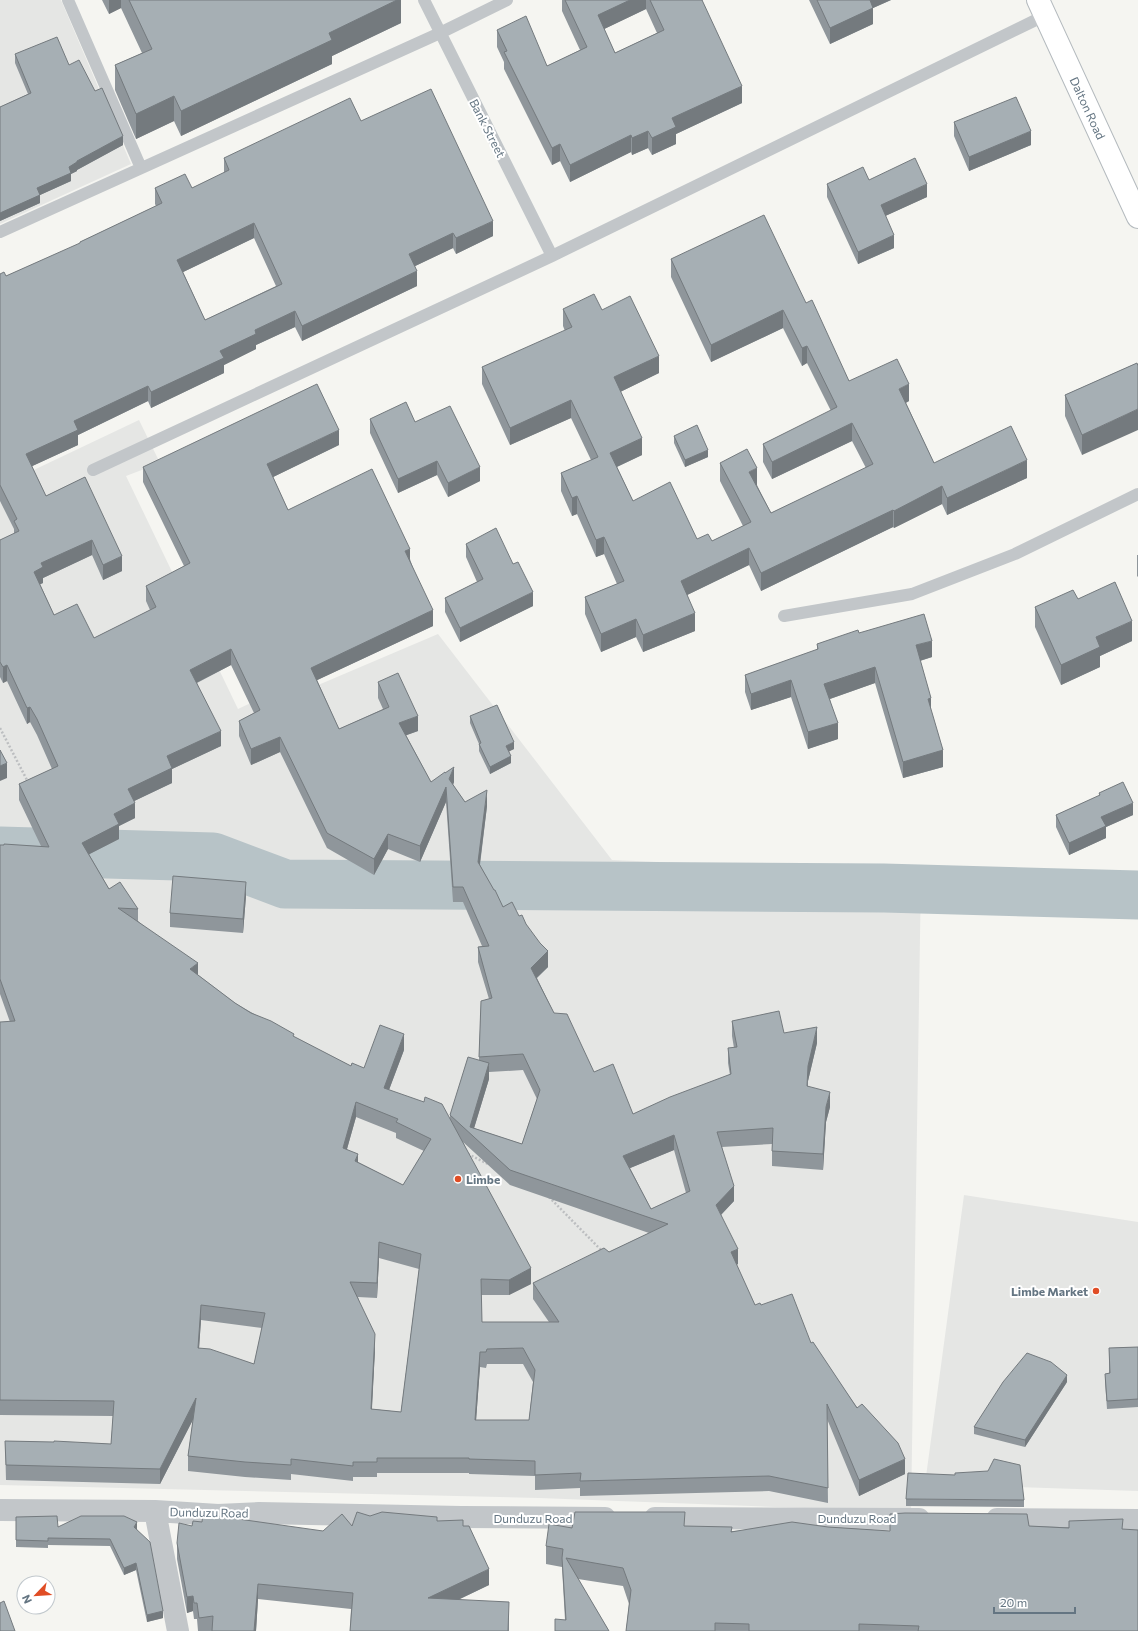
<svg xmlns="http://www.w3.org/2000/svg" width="1138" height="1631" font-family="Commissioner,sans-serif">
  <rect width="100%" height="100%" fill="#f5f5f1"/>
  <path fill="#e5e6e4" d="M0,0H61L131,164L0,224Z
    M139,420L160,463L126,476L238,709L287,686L297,694L438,634L612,860L921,873L911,1512L539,1498L0,1485V486Z
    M964,1195L1138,1222V1491L925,1484Z"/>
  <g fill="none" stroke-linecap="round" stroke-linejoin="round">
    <path stroke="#b7c3c7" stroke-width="49" d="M0,851L213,857L285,884L884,888L1138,895"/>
    <g stroke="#b4babe" stroke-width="24">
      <path id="secondary" d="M1038,0L1138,217"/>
    </g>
    <path stroke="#bcbec0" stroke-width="2.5" stroke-dasharray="2 2" stroke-linecap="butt" d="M0,728L28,782
      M468,1154L488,1164
      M549,1197L603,1252"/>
    <path stroke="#c2c6c9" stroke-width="12" d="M68,0L141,168
      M424,0L552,256
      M0,232L440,33L507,0
      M93,470L552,256L1046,15
      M784,616L912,594L1015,554L1138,494"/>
    <path stroke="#c2c6c9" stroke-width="22" d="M0,1510L155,1511L218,1515L259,1513L461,1517L605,1518
      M155,1511L178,1631
      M655,1518L919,1519
      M997,1519L1138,1520"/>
    <use href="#secondary" stroke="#fff" stroke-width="22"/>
  </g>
  <path fill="#8f969b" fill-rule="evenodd" d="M102,0H401V23L332,56V64L181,136L174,121L136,139L115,90V65L142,53L121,8L109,14Z
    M562,0H703L702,1L742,103L676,134V144L652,155L648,148L632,155L631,152L570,182L560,161L552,165L504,69V62L497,47V30L547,66L580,50L562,11ZM646,9L657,33L615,53L604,29Z
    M809,0H891L873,8V24L830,44Z
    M15,54L69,65L95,91L123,145L77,170V171L71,174V181L40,195V203L0,221V107L28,94L15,63Z
    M361,121L493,236L456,254L453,248L415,266L417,286L302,341L295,327L256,345V349L224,365V373L151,408L148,401L78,435V445L32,466L46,496L85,477L122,571L103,580L92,555L43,578V583L40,584L54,615L94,638L150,610L146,601V586L184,566L143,482V467L339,445L273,477L288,510L410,559L433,626L317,680L339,729L383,709L378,698V682L418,731L406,735L431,782H454L453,785L465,802L487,806L480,865L503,907L519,916L526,924L548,967L537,978L554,1013L594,1072L633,1114L730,1075L728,1063V1048H734L732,1036V1021L784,1033L817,1043L808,1081V1086L830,1107L826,1122L823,1170L772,1166V1144L722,1147L734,1201L721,1215L738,1264L736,1265L755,1305H761L811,1343L905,1474L859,1496L827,1419L828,1503L769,1491L580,1496V1488L535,1490V1476L469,1474V1473H377V1477H353V1481L291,1474V1480L245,1477L188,1471V1456L193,1419L160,1484L6,1480L5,1441L111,1444L113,1416L0,1415V1022H10L0,994V845L41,846L19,800V784L52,769L37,735L30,722L27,724L7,681L3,683L0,677V540L14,534V529L0,501V274L6,276L80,244V242L156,206L155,204V188H192L224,173V158ZM254,238L276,286L205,320L183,272ZM231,665L254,713L239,721V736L251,765L280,752L327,848L374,875L388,849L420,862L446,802L453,902H463L482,946L478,947V962L489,999L481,1001L479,1060L450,1115V1118L389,1090L404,1050L364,1068L351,1066L294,1037L235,1003L198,975L138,921V909L109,889L89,854L119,839V826L135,818L134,801L172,783V769L221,746L197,683ZM523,1070L537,1099L522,1144L474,1128L489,1079V1072ZM356,1117L396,1133V1138L424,1151L403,1185L358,1162L347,1149ZM463,1142L510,1185L649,1233L609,1252L533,1283V1299L549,1322H482L481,1295H509L531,1284ZM674,1150L686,1193L651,1209L630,1168ZM379,1258L419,1269L401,1412L372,1409L375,1349L358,1297L377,1298ZM201,1320L262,1328L254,1364L199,1348ZM487,1364H523L533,1382L529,1420H476L480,1367L486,1368Z
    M954,122L1031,145L969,171L954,136Z
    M869,180L927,197L885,216L894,248L858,264L827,197V184Z
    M671,259L806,303L849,381L909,401L906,403L934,463L1027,478L947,515L942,504L894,528L893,527L761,591L749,565L687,595L695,631L643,652L636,637L601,652L585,614V597L617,584L604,554L596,557L577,514L572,516L561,491V473L591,460L571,418L510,445L482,384V367L565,331L563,326V309L602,310L659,373L620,392L642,455L617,467L633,501L697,539L712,541L743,526L720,481V463L757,485L771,513L866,468L852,441L772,479L763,462V444L831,411L807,363L802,366L783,328L711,362L671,277Z
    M1137,363L1082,455L1065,416V395Z
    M370,419L415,422L480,481L448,497L437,475L398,493L370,433Z
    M674,436L708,457L685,467L674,443Z
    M466,544L513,564L533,606L460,642L445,612V598L477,582L466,557Z
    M1137,555H1138V577L1137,576Z
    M1078,599L1132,641L1100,656V667L1061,685L1035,627V607Z
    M859,633L932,657L920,661L943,767L903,778L875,683L830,699L838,739L808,749L791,697L751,710L745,692V675L817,650V644Z
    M470,716L514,749L509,751L511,763L490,774L479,751V744L470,723Z
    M1099,793L1133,815L1106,827V838L1069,855L1056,827V815L1099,796Z
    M246,896L243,933L170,927V913Z
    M1138,1347V1407L1107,1409L1105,1382V1374L1109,1373V1348Z
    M1067,1382L1025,1447L974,1434V1427Z
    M906,1499L1024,1500V1507L906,1506Z
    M370,1516L437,1521L463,1526L489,1585L458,1600L509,1618V1631H350L351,1609L258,1599L256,1631H198L197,1619H194L193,1611L187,1613L177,1559V1543L192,1526L202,1522L323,1531L352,1526Z
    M16,1517L58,1527L137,1529L163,1618L147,1622L136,1570L124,1575L110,1546L48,1545V1548L16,1547Z
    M685,1526L732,1531L828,1527L890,1531L1029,1526L1123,1529L1138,1631H626L629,1604L623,1586L578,1579L609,1631L565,1620L562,1567L546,1564V1546L572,1528Z"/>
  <path fill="#747a7e" d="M109,0H121V8L109,14Z
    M397,0H401V23L332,56V64L181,136V111L329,33Z
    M630,0H646V9L598,32V15Z
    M867,0H891L873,8V24L830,44V28Z
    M742,86V103L676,134V144L652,155V138L672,118Z
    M174,96V121L136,139V114Z
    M648,131V148L632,155V138Z
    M1031,131V145L969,171V157Z
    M631,135V152L570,182V165Z
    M123,136V145L77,170V171L71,174V181L40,195V203L0,221V213L77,161Z
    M560,144V161L552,165V148Z
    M927,184V197L881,218V205Z
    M493,221V236L456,254V238Z
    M254,223V238L177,275V260Z
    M453,233V248L409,269V254Z
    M894,235V248L858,264V252Z
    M417,271V286L302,341V326Z
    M783,310V328L711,362V345Z
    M295,311V327L256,345V349L224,365V373L151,408V392L255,330Z
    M807,346V363L802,366V348Z
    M659,356V373L614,395V377Z
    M909,384V401L899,406V389Z
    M148,386V401L78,435V445L26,469V454L74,421Z
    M571,400V418L510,445V428Z
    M1138,409V430L1082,455V435Z
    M852,423V441L772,479V462Z
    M339,430V445L267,480V464Z
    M642,438V455L610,470V453Z
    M708,450V457L685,467V460Z
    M1027,460V478L947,515V498Z
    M437,461V475L398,493V479Z
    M480,467V481L448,497V483Z
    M757,468V485L749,489V472Z
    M942,486V504L894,528V511Z
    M577,496V514L572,516V498Z
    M893,510V527L761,591V573Z
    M604,537V554L596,557V540Z
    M92,540V555L43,578V583L34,587V572L41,563Z
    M749,548V565L681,598V581Z
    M410,549V564L405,551Z
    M122,556V571L103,580V565Z
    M533,592V606L460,642V628Z
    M433,610V626L311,683V668Z
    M695,613V631L643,652V635Z
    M636,619V637L601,652V634Z
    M1132,621V641L1100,656V667L1061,685V665L1096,637Z
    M932,641V657L916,662V645Z
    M231,649V665L190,686V670Z
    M7,665V681L3,683V667Z
    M875,667V683L824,701V684Z
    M791,680V697L751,710V694Z
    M931,698V714L928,699Z
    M30,707V722L27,724V708Z
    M418,716V731L399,738V723Z
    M838,723V739L808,749V732Z
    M221,731V746L172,769V783L128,804V789L167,756Z
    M280,737V752L251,765V749Z
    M514,742V749L506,753V746Z
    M943,750V767L903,778V762Z
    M511,756V763L490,774V767Z
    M7,763V778L0,781V766Z
    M454,767V782L449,794V779Z
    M446,787V802L420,862V846Z
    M487,790V806L478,878V862Z
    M135,803V818L119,826V839L82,858V843L114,814Z
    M1133,803V815L1106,827V838L1069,855V843L1101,817Z
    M388,834V849L374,875V859Z
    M246,882V896L243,933V919Z
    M548,951V967L531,983V968Z
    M198,963V979L190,969Z
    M817,1027V1043L808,1081L807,1101L808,1066Z
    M404,1034V1050L384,1103V1088Z
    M489,1063V1079L472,1135L470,1127Z
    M830,1092V1107L826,1122L823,1170V1154L826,1107Z
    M356,1102V1117L343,1163V1148Z
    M674,1135V1150L623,1171V1156Z
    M358,1154V1170L355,1161Z
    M734,1186V1201L716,1220V1205Z
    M379,1242V1258L377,1298V1283Z
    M738,1249V1264L731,1267V1252Z
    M531,1268V1284L509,1295V1280Z
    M201,1305V1320L198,1363V1348Z
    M375,1334V1349L371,1424V1409Z
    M480,1352V1367L475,1435V1420Z
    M1067,1375V1382L1025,1447V1440Z
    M196,1398V1414L160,1484V1469Z
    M905,1459V1474L859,1496V1480Z
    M137,1522V1529L134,1534V1527Z
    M136,1563V1570L124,1575V1568Z
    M489,1569V1585L428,1614V1598Z
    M258,1584V1599L256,1631H254Z
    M193,1596V1611L187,1613V1597Z
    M163,1611V1618L147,1622V1615Z"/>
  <path fill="#a6afb4" stroke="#747a7e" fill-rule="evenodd" d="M129,0H397L329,33L332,40L181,111L174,96L136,114L115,65L152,49Z
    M565,0H630L598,15L615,53L664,30L650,0H702L742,86L672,118L676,127L652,138L648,131L632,138L631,135L570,165L560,144L552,148L504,52L507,51L497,30L526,16L547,66L587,47Z
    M817,0H870L873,8L830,28Z
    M57,37L69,65L79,60L95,91L102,88L123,136L77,161V162L69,167L71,173L37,188L40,195L0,213V107L31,93L15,54Z
    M431,89L493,221L456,238L453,233L409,254L417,271L302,326L295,311L255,330L256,334L220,351L224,358L151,392L148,386L74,421L78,430L26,454L46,496L85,477L122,556L103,565L92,540L41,563L43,567L34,572L54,615L77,604L94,638L156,607L146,586L190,563L143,467L317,384L339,430L267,464L288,510L372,469L410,549L405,551L433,610L311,668L339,729L389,707L378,682L398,673L418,716L399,723L431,782L445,772V773L454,767L449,779L465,802L487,790L478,862L494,890H495L503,907L512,902L519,916L522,915L526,924L540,943L548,951L531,968L554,1013L567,1014L594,1072L613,1064L633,1114L670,1097L731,1074L728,1048L737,1047L732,1021L779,1011L784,1033L817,1027L808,1066L807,1086L830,1092L826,1107L823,1154L772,1151L773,1128L717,1132L734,1186L716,1205L738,1249L731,1252L755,1305L760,1303L761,1305L792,1294L811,1343L813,1342L857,1408L862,1404L898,1443L905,1459L859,1480L827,1404L828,1488L769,1476L580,1481L581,1473L535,1475V1461L469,1459V1458H377V1462H353V1466L291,1459V1465L245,1462L188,1456L196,1398L160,1469L6,1465L5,1441L54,1442V1441L111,1444L114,1401L0,1400V1022L15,1021L0,979V845H4V844L49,847L19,784L58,766L37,719L30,707L27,708L7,665L3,667L0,662V540L19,531L14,521L17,519L0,485V274L4,272L6,276L80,243V242L162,203L155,188L185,174L192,188L229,170L224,158L350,98L361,121ZM254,223L282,284L205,320L177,260ZM231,649L260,710L239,721L251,749L280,737L327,833L374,859L388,834L420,846L446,787L453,887H463L489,946L478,947L492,998L481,1001L479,1057L523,1054L540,1090L522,1144L470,1127L489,1063L468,1057L450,1115L510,1170L668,1224L609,1252L604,1248L533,1283L559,1322H482L481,1279L509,1280L531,1268L442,1104L425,1097L424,1102L384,1088L404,1034L380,1025L364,1068L352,1063L351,1066L293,1036L294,1034L271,1021L251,1013L235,1003L190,969L198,963L118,908L138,909L120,882L109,889L82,843L119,824L114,814L135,803L128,789L172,768L167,756L221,731L190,670ZM356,1102L398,1119L396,1122L431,1139L403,1185L355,1161L358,1154L343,1148ZM674,1135L690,1191L651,1209L623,1156ZM379,1242L421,1254L401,1412L371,1409L375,1334L350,1282L377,1283ZM201,1305L265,1313L254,1364L210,1349L198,1348ZM523,1348L535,1370L529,1420H475L480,1352H486L487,1349Z
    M1016,97L1031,131L969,157L954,122Z
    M915,158L927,184L881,205L894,235L858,252L827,184L863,167L869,180Z
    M764,215L806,303L812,300L849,381L897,359L909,384L899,389L934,463L1011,426L1027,460L947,498L942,486L894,511L893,510L761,573L749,548L681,581L695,613L643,635L636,619L601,634L585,597L624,581L604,537L596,540L577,496L572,498L561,473L598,457L571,400L510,428L482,367L572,327L563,309L594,294L602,310L630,296L659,356L614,377L642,438L610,453L633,501L670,482L697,539L708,534L712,541L751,522L720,463L747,449L757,468L749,472L771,513L873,464L852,423L772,462L763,444L837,407L807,346L802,348L783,310L711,345L671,259Z
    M1137,363L1138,366V409L1082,435L1065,395Z
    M406,402L415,422L450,406L480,467L448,483L437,461L398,479L370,419Z
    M697,425L708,450L685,460L674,436Z
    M496,528L513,564L518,562L533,592L460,628L445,598L483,579L466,544Z
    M1115,582L1132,621L1096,637L1100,647L1061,665L1035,607L1073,590L1078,599Z
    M924,614L932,641L916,645L931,698L928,699L943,750L903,762L875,667L824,684L838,723L808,732L791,680L751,694L745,675L818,649L817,644L858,630L859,633Z
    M497,705L514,742L506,746L511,756L490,767L479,744L481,743L470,716Z
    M0,750L7,763L0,766Z
    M1123,782L1133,803L1101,817L1106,826L1069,843L1056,815L1100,795L1099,793Z
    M173,876L246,882L243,919L170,913Z
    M1138,1347V1399L1107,1401L1105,1374L1110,1373L1109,1348Z
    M1027,1353L1051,1362L1067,1375L1025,1440L974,1427L1003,1382Z
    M994,1459L1020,1465L1024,1500L906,1499L908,1473L955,1475V1473L988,1471Z
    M357,1512L370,1516L382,1512L437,1517V1521L463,1520V1526H469L489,1569L428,1598L509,1602L508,1631H350L353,1593L258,1584L254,1631H212L213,1616L199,1618L197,1603H194L193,1596L187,1597L177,1543L179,1523L192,1526L193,1521L202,1522L203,1514L323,1531L342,1514L352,1526Z
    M575,1512H685L684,1526L732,1527L731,1532L792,1522L828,1527L890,1531V1514L905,1513L1027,1514L1029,1526L1069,1528V1521L1123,1519L1122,1529L1138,1530V1631H918L919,1626L859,1624V1631H749V1624L715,1623V1631H626L631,1590L623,1568L566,1558L609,1631H555V1619L566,1620L562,1558L563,1549L546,1546L549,1524L572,1528Z
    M57,1516L58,1527L81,1516H124L137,1522L134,1527L150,1542L163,1611L147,1615L136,1563L124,1568L110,1539L48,1538V1541L16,1540V1517Z
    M4,1601L15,1631H0V1603Z"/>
  <g fill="#e04d25" stroke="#fff" stroke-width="1.5">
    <circle cx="458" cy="1179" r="4"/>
    <circle cx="1096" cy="1291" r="4"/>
  </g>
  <g text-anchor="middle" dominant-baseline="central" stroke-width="4" stroke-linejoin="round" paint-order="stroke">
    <g font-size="12" fill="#647582" stroke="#fff">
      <text transform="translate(1088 108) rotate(65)">Dalton Road</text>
      <text transform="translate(488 128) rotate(63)">Bank Street</text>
      <text transform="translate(209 1512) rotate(1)">Dunduzu Road</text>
      <text x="533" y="1518">Dunduzu Road</text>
      <text x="857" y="1518">Dunduzu Road</text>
    </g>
    <g font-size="12" font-weight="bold" fill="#647582" stroke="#fff" text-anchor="start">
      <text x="466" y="1179">Limbe</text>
      <text x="1088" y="1291" text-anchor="end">Limbe Market</text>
    </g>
  </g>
  <g transform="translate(36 1595) rotate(245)"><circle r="19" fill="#ffffff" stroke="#c1c8cd"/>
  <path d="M0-3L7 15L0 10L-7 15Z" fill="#e04d25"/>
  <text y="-6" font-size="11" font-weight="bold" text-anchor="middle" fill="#647582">N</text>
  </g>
  <path d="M994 1607v6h81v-6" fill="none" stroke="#647582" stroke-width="2"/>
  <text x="1000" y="1607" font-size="12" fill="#647582" stroke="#ffffff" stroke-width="3" paint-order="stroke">20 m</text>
</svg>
